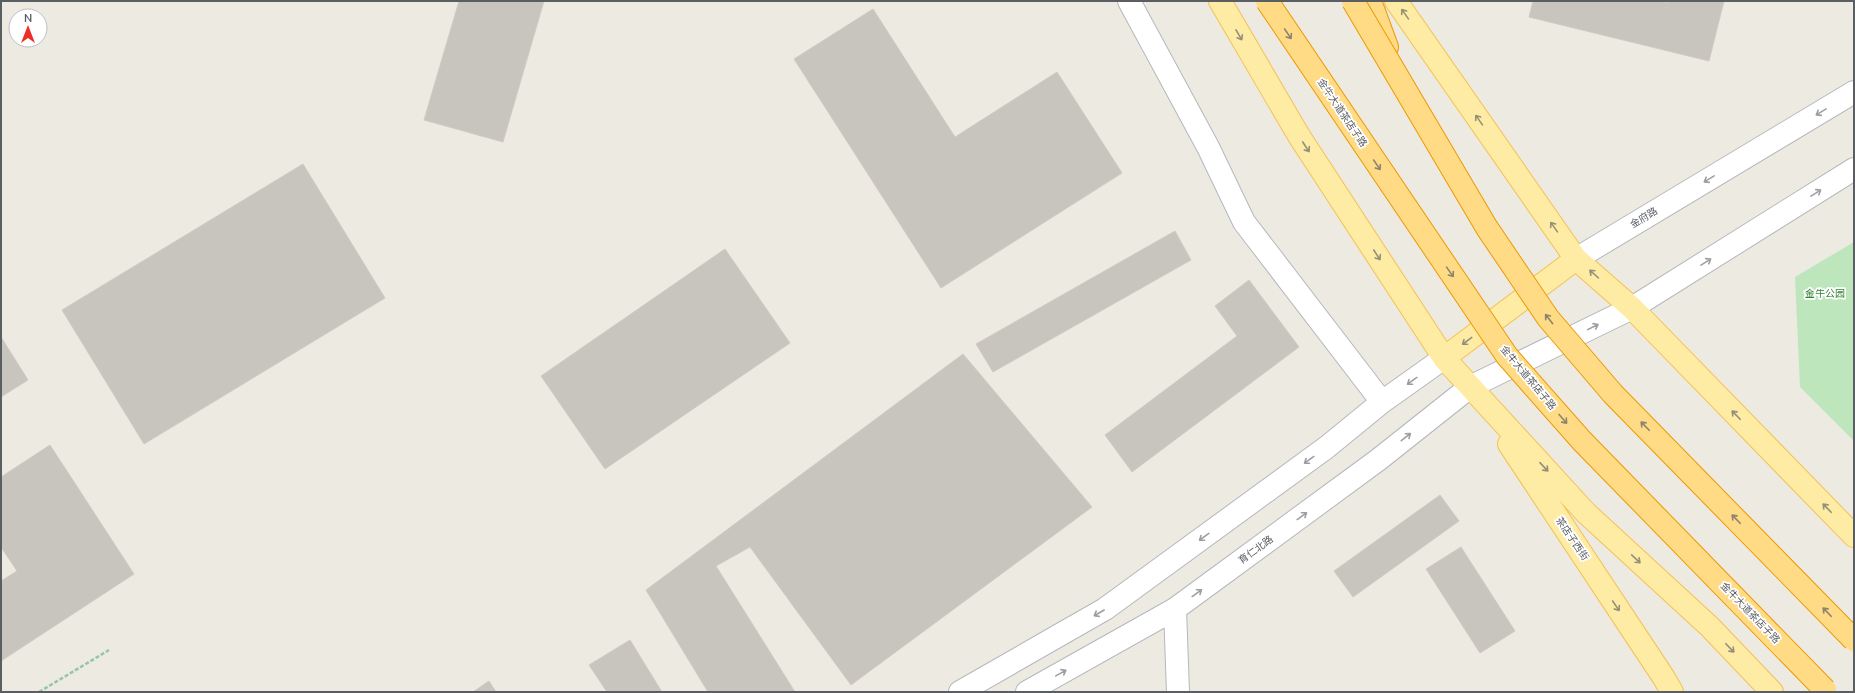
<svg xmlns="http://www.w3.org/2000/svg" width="1855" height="693" font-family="'Nunito Sans','Noto Sans SC',sans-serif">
  <rect width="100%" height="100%" fill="#edeae1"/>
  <path fill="#bee6bd" d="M1854,242V441L1800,387L1795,277Z"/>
  <path fill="#c8c5be" stroke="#d2cbbf" d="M459,1H544L503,142L424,120Z
    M1533,1H1661L1668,3V1H1724L1709,61L1529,17Z
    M873,9L955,137L1057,72L1122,173L941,288L794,59Z
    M303,164L385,298L144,444L62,310Z
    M1175,231L1191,260L993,372L976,344Z
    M725,249L790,343L605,469L541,376Z
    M1249,280L1299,347L1132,472L1105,435L1237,336L1215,306Z
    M1,337L28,380L1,397Z
    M963,354L1092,507L851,685L750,547L716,566L795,692H708L646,590Z
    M50,445L134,574L1,661V581L17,571L1,547V477Z
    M1440,495L1459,521L1353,597L1334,571Z
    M1461,547L1515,631L1480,653L1426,569Z
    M630,640L662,692H607L589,665Z
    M489,681L496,692H473Z"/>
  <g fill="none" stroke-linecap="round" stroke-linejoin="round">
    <g stroke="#b4b8bc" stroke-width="24">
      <path id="minor" d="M1129,1L1208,147L1244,222L1382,402
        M1576,259L1854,92
        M1175,609L1178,692
        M960,692L1105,609L1327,447L1382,402L1444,358
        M1027,692L1175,609L1378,460L1470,387L1632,308L1854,169"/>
    </g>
    <g stroke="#f5c053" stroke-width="24">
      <path id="major" d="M1220,1L1299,136L1444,358L1586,513L1710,627L1772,692
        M1396,1L1576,259L1632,308L1854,536
        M1444,358L1576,259
        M1509,444L1664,678L1672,692"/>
    </g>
    <g stroke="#e90" stroke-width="24">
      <path id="highway" d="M1370,1L1387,47"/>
    </g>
    <path stroke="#95c7a2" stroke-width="2.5" stroke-dasharray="4 2" stroke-linecap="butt" d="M39,692L109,650"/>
    <use href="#minor" stroke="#fff" stroke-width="22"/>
    <use href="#major" stroke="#ffeca4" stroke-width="22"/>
    <use href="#highway" stroke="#ffdb86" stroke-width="22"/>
    <g stroke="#e90" stroke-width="24" stroke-linecap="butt">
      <path id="highway-bridge" d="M1267,1L1507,356L1582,441L1825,690
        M1353,1L1487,228L1548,318L1613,394L1854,640"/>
    </g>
    <use href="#highway-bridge" stroke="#ffdb86" stroke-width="22"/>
  </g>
  <defs><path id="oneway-shaft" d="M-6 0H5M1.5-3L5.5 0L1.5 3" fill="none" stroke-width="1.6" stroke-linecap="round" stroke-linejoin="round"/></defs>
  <g stroke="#94907a">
    <use href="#oneway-shaft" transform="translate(1405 14) rotate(-125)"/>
    <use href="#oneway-shaft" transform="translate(1239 35) rotate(60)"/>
    <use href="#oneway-shaft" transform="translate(1479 120) rotate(-125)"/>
    <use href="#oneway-shaft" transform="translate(1306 147) rotate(57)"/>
    <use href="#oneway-shaft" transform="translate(1554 227) rotate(-125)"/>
    <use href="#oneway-shaft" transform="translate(1377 255) rotate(57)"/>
    <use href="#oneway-shaft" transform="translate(1594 274) rotate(-138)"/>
    <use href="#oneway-shaft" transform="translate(1467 341) rotate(143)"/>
    <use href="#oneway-shaft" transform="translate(1736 415) rotate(-134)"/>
    <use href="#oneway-shaft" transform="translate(1544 467) rotate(47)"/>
    <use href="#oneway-shaft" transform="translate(1827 508) rotate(-134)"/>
    <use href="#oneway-shaft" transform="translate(1636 559) rotate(43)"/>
    <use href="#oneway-shaft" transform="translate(1616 606) rotate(56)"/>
    <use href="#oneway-shaft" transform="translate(1730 648) rotate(46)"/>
  </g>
  <g stroke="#8c846e">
    <use href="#oneway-shaft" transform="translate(1288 34) rotate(56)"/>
    <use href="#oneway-shaft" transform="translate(1377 165) rotate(56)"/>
    <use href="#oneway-shaft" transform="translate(1450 272) rotate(55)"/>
    <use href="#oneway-shaft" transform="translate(1549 319) rotate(-128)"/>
    <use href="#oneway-shaft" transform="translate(1563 419) rotate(49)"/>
    <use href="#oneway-shaft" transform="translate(1645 426) rotate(-134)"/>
    <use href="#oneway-shaft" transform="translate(1736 519) rotate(-134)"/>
    <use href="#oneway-shaft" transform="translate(1827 612) rotate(-134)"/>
  </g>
  <g stroke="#9c9ea1">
    <use href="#oneway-shaft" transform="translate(1821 112) rotate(149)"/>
    <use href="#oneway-shaft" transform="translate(1709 179) rotate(149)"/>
    <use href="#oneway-shaft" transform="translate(1816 193) rotate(-32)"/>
    <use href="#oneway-shaft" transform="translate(1706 262) rotate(-32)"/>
    <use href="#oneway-shaft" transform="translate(1593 327) rotate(-26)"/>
    <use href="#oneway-shaft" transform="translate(1412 381) rotate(144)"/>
    <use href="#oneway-shaft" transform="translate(1406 437) rotate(-38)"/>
    <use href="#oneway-shaft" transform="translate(1309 460) rotate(144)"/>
    <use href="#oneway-shaft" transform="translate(1302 516) rotate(-36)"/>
    <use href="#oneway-shaft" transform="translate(1204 537) rotate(144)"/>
    <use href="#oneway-shaft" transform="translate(1197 593) rotate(-36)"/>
    <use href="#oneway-shaft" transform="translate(1099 613) rotate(150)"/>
    <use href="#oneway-shaft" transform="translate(1061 673) rotate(-29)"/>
  </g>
  <g text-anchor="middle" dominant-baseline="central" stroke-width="3.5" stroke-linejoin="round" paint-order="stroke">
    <g font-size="10" fill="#5a5e63" stroke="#fff">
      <text transform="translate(1342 113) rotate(56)">金牛大道茶店子路</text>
      <text transform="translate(1644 218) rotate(-31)">金府路</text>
      <text transform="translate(1528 378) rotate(50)">金牛大道茶店子路</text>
      <text transform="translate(1572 539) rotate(56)">茶店子西街</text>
      <text transform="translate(1256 550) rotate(-36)">育仁北路</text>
      <text transform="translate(1750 613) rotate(46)">金牛大道茶店子路</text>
    </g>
    <g font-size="10" fill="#318231" stroke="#fff">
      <text x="1825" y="294">金牛公园</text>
    </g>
  </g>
  <rect width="1855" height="693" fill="none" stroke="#5a5e63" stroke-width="4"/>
  <g transform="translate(28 28)"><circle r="19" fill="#ffffff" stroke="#bdbfc1"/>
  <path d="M0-3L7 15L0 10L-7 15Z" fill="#ed2e27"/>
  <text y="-6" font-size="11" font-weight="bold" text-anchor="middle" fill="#5a5e63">N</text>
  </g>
</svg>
